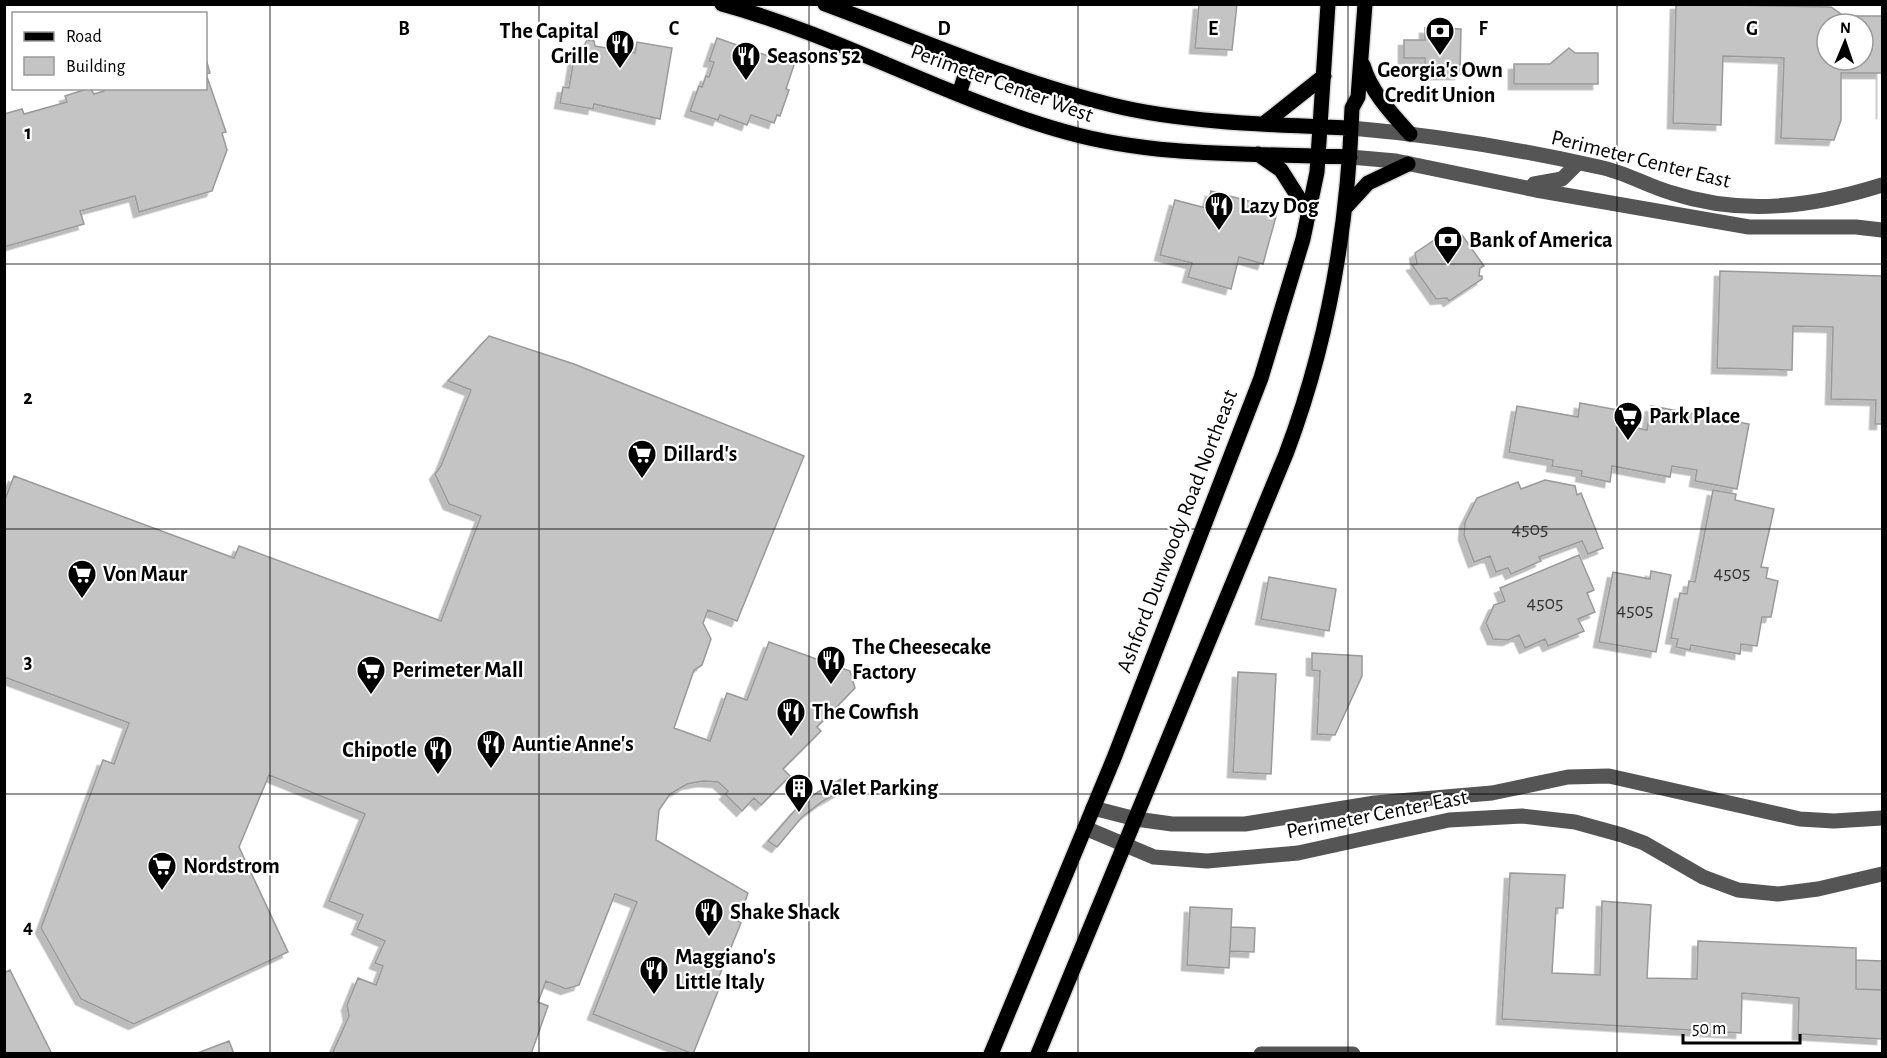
<svg xmlns="http://www.w3.org/2000/svg" width="1887" height="1058" font-family="'Alegreya Sans',sans-serif">
  <defs>
    <filter id="shadow"><feDropShadow dx="-5.5" dy="5.5" stdDeviation="0" flood-color="#0004"/></filter>
  </defs>
  <rect width="100%" height="100%" fill="#fff"/>
  <path fill="#c4c4c4" stroke="#999" stroke-width="1.5" fill-rule="evenodd" filter="url(#shadow)" d="M1199,4H1237L1232,50L1195,48Z
    M1676,4L1831,7L1844,16H1882V114V73H1841V120L1834,140L1781,138L1784,58L1723,56L1721,125L1673,123ZM1827,24H1863V60H1827Z
    M1425,28L1461,29L1460,74H1425V58H1404V40H1425Z
    M717,38L794,65L786,89L789,90L780,116L777,115L774,123L751,115L747,125L720,115L718,120L690,111L699,86L702,87L706,76L709,77L714,62L709,61Z
    M587,40L594,41L595,46L635,53L637,42L672,48L660,119L594,104L593,109L560,103L563,87L569,88L575,52L588,54L584,46Z
    M1569,48L1575,53H1598V84H1514V64H1550Z
    M206,59L210,73L206,74L226,132L222,133L227,150L212,191L139,212L135,196L80,211L84,224L4,247V114L22,109L24,114L67,102L65,96L90,88L94,94L104,91V88H206Z
    M1211,191L1278,209L1263,264L1239,257L1231,289L1188,277L1192,263L1160,255L1175,200L1206,208Z
    M1446,232L1462,235L1484,266L1480,268L1479,276H1482V279L1449,301L1447,298L1436,299L1412,265L1417,264L1415,253Z
    M1720,271L1882,276V424H1875L1876,400L1831,399L1833,327L1793,326L1792,370L1717,368Z
    M489,336L574,364L804,456L737,621L708,610L703,623L711,639L702,665L694,670L674,728L710,741L727,693L747,700L769,642L850,671L855,688L817,727L821,731L783,769L790,776L761,805L754,798L742,811L725,794L728,791L718,782L703,781L687,784L670,794L659,810L656,840L748,893L738,921L741,923L718,979L722,981L693,1054L593,1014L637,902L615,894L579,985L566,989L546,981L538,1002L548,1006L531,1054H332L349,1016L347,1005L358,978L376,985L383,966L375,963L385,941L357,929L363,915L329,901L365,814L269,775L239,847L288,952L134,1024L81,999L41,928L103,760L114,764L129,723L4,677V502L14,476L234,558L239,546L441,621L481,516L449,504L435,474L441,466L471,390L448,381Z
    M1580,403L1640,414L1637,428L1647,430L1651,406L1749,424L1737,489L1695,481L1697,470L1672,466L1670,477L1612,466L1610,482L1581,476L1582,471L1552,466L1553,460L1509,452L1517,406L1578,417Z
    M1545,480L1575,486L1577,495L1581,493L1603,548L1588,554L1582,541L1539,557L1541,561L1511,574L1508,568L1496,572L1490,556L1474,562L1464,535L1465,522L1477,498L1518,482L1521,489Z
    M1713,490L1736,494L1735,500L1774,509L1761,567L1768,568L1766,578L1778,581L1771,617H1762L1757,646L1741,644L1740,654L1691,645L1690,650L1676,647L1678,639L1671,638L1680,593L1687,594L1689,581L1695,582Z
    M1579,555L1594,590L1587,593L1595,612L1578,619L1584,631L1548,646L1545,639L1525,648L1519,635L1508,640L1493,639L1486,623L1494,605L1505,601L1500,588Z
    M1651,571L1671,575L1656,652L1599,642L1613,572L1650,579Z
    M1269,577L1336,589L1329,631L1261,619Z
    M1312,653L1362,656V676L1335,735L1317,734L1320,671L1312,670Z
    M1238,672L1276,674L1271,774L1233,772Z
    M841,779L846,788L823,801L802,817L777,847L768,841L796,809L818,792Z
    M1510,873L1565,875L1563,908H1556L1552,973L1600,975L1602,901L1651,905L1647,978L1697,979L1698,941L1856,948V989L1882,990V1039L1798,1034L1799,998L1742,993L1741,1033L1502,1019Z
    M1190,907L1232,909L1229,968L1187,965Z
    M1231,927L1255,928L1254,952L1230,951Z
    M1856,960L1882,961V990L1856,989Z
    M10,970L52,1054H4V973Z
    M229,1041L234,1054H195Z"/>
  <g fill="none" stroke-linecap="round" stroke-linejoin="round">
    <g stroke="#dbdbdb" stroke-width="18">
      <path id="major" d="M722,4C840,36 948,99 1066,132C1158,158 1255,153 1350,157
        M825,4C920,39 1013,81 1112,105C1184,123 1276,125 1351,128
        M1363,65C1371,92 1391,113 1410,134
        M959,94L970,60
        M1266,122L1324,76
        M1258,154L1281,170L1309,214
        M1346,207L1368,183L1408,164
        M991,1054L1114,758L1261,378L1303,239L1317,172L1328,4
        M1038,1054L1286,454C1328,343 1348,227 1352,108L1358,97L1365,4"/>
    </g>
    <path stroke="#555" stroke-width="15" d="M1351,128C1434,135 1518,149 1599,167C1625,172 1647,186 1672,193C1743,216 1812,207 1882,185
      M1350,157L1396,161L1536,190L1749,227H1856L1882,230
      M1534,184L1562,179L1578,163
      M1093,808L1136,819L1172,824H1245L1375,803L1492,793L1568,777L1609,776L1800,819L1834,821L1882,818
      M1085,828L1154,857L1207,861L1298,853L1449,820L1522,816L1575,822L1622,835L1644,843L1703,877L1738,890L1778,894L1818,889L1882,874
      M1261,1054H1353"/>
    <use href="#major" stroke="#000" stroke-width="15"/>
  </g>
  <path fill="none" stroke="#000" stroke-width="1.5" stroke-opacity="0.55" d="M270,4V1054M539,4V1054M809,4V1054M1078,4V1054M1348,4V1054M1617,4V1054M4,264H1882M4,529H1882M4,794H1882"/>
  <defs>
    <g id="bank-pin" transform="scale(1.5)"><path d="M0 17L-7.5 6A9.5 9.5 0 1 1 7.5 6Z" fill="#000" stroke="#fff"/><path d="M-6-4H6V4H-6ZM0-2.3a2.3 2.3 0 1 0 0 4.6a2.3 2.3 0 1 0 0-4.6Z" fill="#fff"/></g>
    <g id="restaurant-pin" transform="scale(1.5)"><path d="M0 17L-7.5 6A9.5 9.5 0 1 1 7.5 6Z" fill="#000" stroke="#fff"/><path d="M-5-6h1v4h1v-4h1v4h1v-4h1v5L-1.5 .5V6h-2V.5L-5-1ZM5-6V6H3V1.5H1.5Q1.5-4 5-6Z" fill="#fff"/></g>
    <g id="supermarket-pin" transform="scale(1.5)"><path d="M0 17L-7.5 6A9.5 9.5 0 1 1 7.5 6Z" fill="#000" stroke="#fff"/><path d="M-6-5.5h2.5l.6 2H6L4.5 2H-2.5L-4.4-4H-6ZM-1.5 3.2a1.3 1.3 0 1 0 .1 0ZM3 3.2a1.3 1.3 0 1 0 .1 0Z" fill="#fff"/></g>
    <g id="building-pin" transform="scale(1.5)"><path d="M0 17L-7.5 6A9.5 9.5 0 1 1 7.5 6Z" fill="#000" stroke="#fff"/><path d="M-4-6H4V6H1V3H-1V6H-4ZM-2.5-4.3h1.7v1.8h-1.7ZM.8-4.3h1.7v1.8H.8ZM-2.5-1h1.7V.8h-1.7ZM.8-1h1.7V.8H.8Z" fill="#fff"/></g>
  </defs>
  <g fill-rule="evenodd">
    <use href="#bank-pin" x="1440" y="31"/>
    <use href="#restaurant-pin" x="620" y="44"/>
    <use href="#restaurant-pin" x="746" y="56"/>
    <use href="#restaurant-pin" x="1219" y="206"/>
    <use href="#bank-pin" x="1448" y="240"/>
    <use href="#supermarket-pin" x="1628" y="416"/>
    <use href="#supermarket-pin" x="642" y="454"/>
    <use href="#supermarket-pin" x="82" y="574"/>
    <use href="#restaurant-pin" x="831" y="660"/>
    <use href="#supermarket-pin" x="371" y="670"/>
    <use href="#restaurant-pin" x="791" y="712"/>
    <use href="#restaurant-pin" x="491" y="744"/>
    <use href="#restaurant-pin" x="438" y="750"/>
    <use href="#building-pin" x="799" y="788"/>
    <use href="#supermarket-pin" x="162" y="866"/>
    <use href="#restaurant-pin" x="709" y="912"/>
    <use href="#restaurant-pin" x="654" y="970"/>
  </g>
  <g text-anchor="middle" dominant-baseline="central" stroke-width="4.5" stroke-linejoin="round" paint-order="stroke">
    <g font-size="20" fill="#313131">
      <text x="1530" y="529">4505</text>
      <text x="1732" y="573">4505</text>
      <text x="1545" y="603">4505</text>
      <text x="1635" y="610">4505</text>
    </g>
    <g font-size="22" font-weight="bold" fill="#000" stroke="#fff" text-anchor="start">
      <text x="599" y="31" text-anchor="end">The Capital<tspan x="599" dy="25">Grille</tspan></text>
      <text x="767" y="56">Seasons 52</text>
      <text x="1440" y="70" text-anchor="middle">Georgia's Own<tspan x="1440" dy="25">Credit Union</tspan></text>
      <text x="1240" y="206">Lazy Dog</text>
      <text x="1469" y="240">Bank of America</text>
      <text x="1649" y="416">Park Place</text>
      <text x="663" y="454">Dillard's</text>
      <text x="103" y="574">Von Maur</text>
      <text x="852" y="647">The Cheesecake<tspan x="852" dy="25">Factory</tspan></text>
      <text x="392" y="670">Perimeter Mall</text>
      <text x="812" y="712">The Cowfish</text>
      <text x="512" y="744">Auntie Anne's</text>
      <text x="417" y="750" text-anchor="end">Chipotle</text>
      <text x="820" y="788">Valet Parking</text>
      <text x="183" y="866">Nordstrom</text>
      <text x="730" y="912">Shake Shack</text>
      <text x="675" y="957">Maggiano's<tspan x="675" dy="25">Little Italy</tspan></text>
    </g>
    <g font-size="22" fill="#000" stroke="#fff">
      <text transform="translate(1002 83) rotate(20)">Perimeter Center West</text>
      <text transform="translate(1641 159) rotate(14)">Perimeter Center East</text>
      <text transform="translate(1177 531) rotate(-69)">Ashford Dunwoody Road Northeast</text>
      <text transform="translate(1377 814) rotate(-11)">Perimeter Center East</text>
    </g>
  </g>
  <g font-size="20" text-anchor="middle" font-weight="bold" fill="#000" stroke="#fff" stroke-width="4.5" stroke-linejoin="round" paint-order="stroke">
    <text x="404" y="35">B</text>
    <text x="674" y="35">C</text>
    <text x="944" y="35">D</text>
    <text x="1213" y="35">E</text>
    <text x="1483" y="35">F</text>
    <text x="1752" y="35">G</text>
    <text x="28" y="139">1</text>
    <text x="28" y="404">2</text>
    <text x="28" y="668">3</text>
    <text x="28" y="933">4</text>
  </g>
  <rect width="1887" height="1058" fill="none" stroke="#000000" stroke-width="12"/>
  <rect x="12" y="12" width="195" height="78" fill="#ffffff" stroke="#999999" stroke-width="1.5"/>
  <rect x="24" y="32" width="30" height="9" fill="#000000" stroke="#999999" stroke-width="1.5"/>
  <text x="66" y="42" font-size="18" fill="#000000">Road</text>
  <rect x="24" y="57" width="30" height="18" fill="#c4c4c4" stroke="#999999" stroke-width="1.5"/>
  <text x="66" y="72" font-size="18" fill="#000000">Building</text>
  <g transform="translate(1845 42) rotate(2)"><circle r="28" fill="#ffffff" stroke="#999999" stroke-width="1.5"/>
  <path d="M0-4.5L10 22L0 15L-10 22Z" fill="#000000"/>
  <text y="-9" font-size="16" font-weight="bold" text-anchor="middle" fill="#000000">N</text>
  </g>
  <path d="M1683 1034v9h117v-9" fill="none" stroke="#000000" stroke-width="3"/>
  <text x="1692" y="1034" font-size="18" fill="#000000" stroke="#ffffff" stroke-width="4.5" paint-order="stroke">50 m</text>
</svg>
